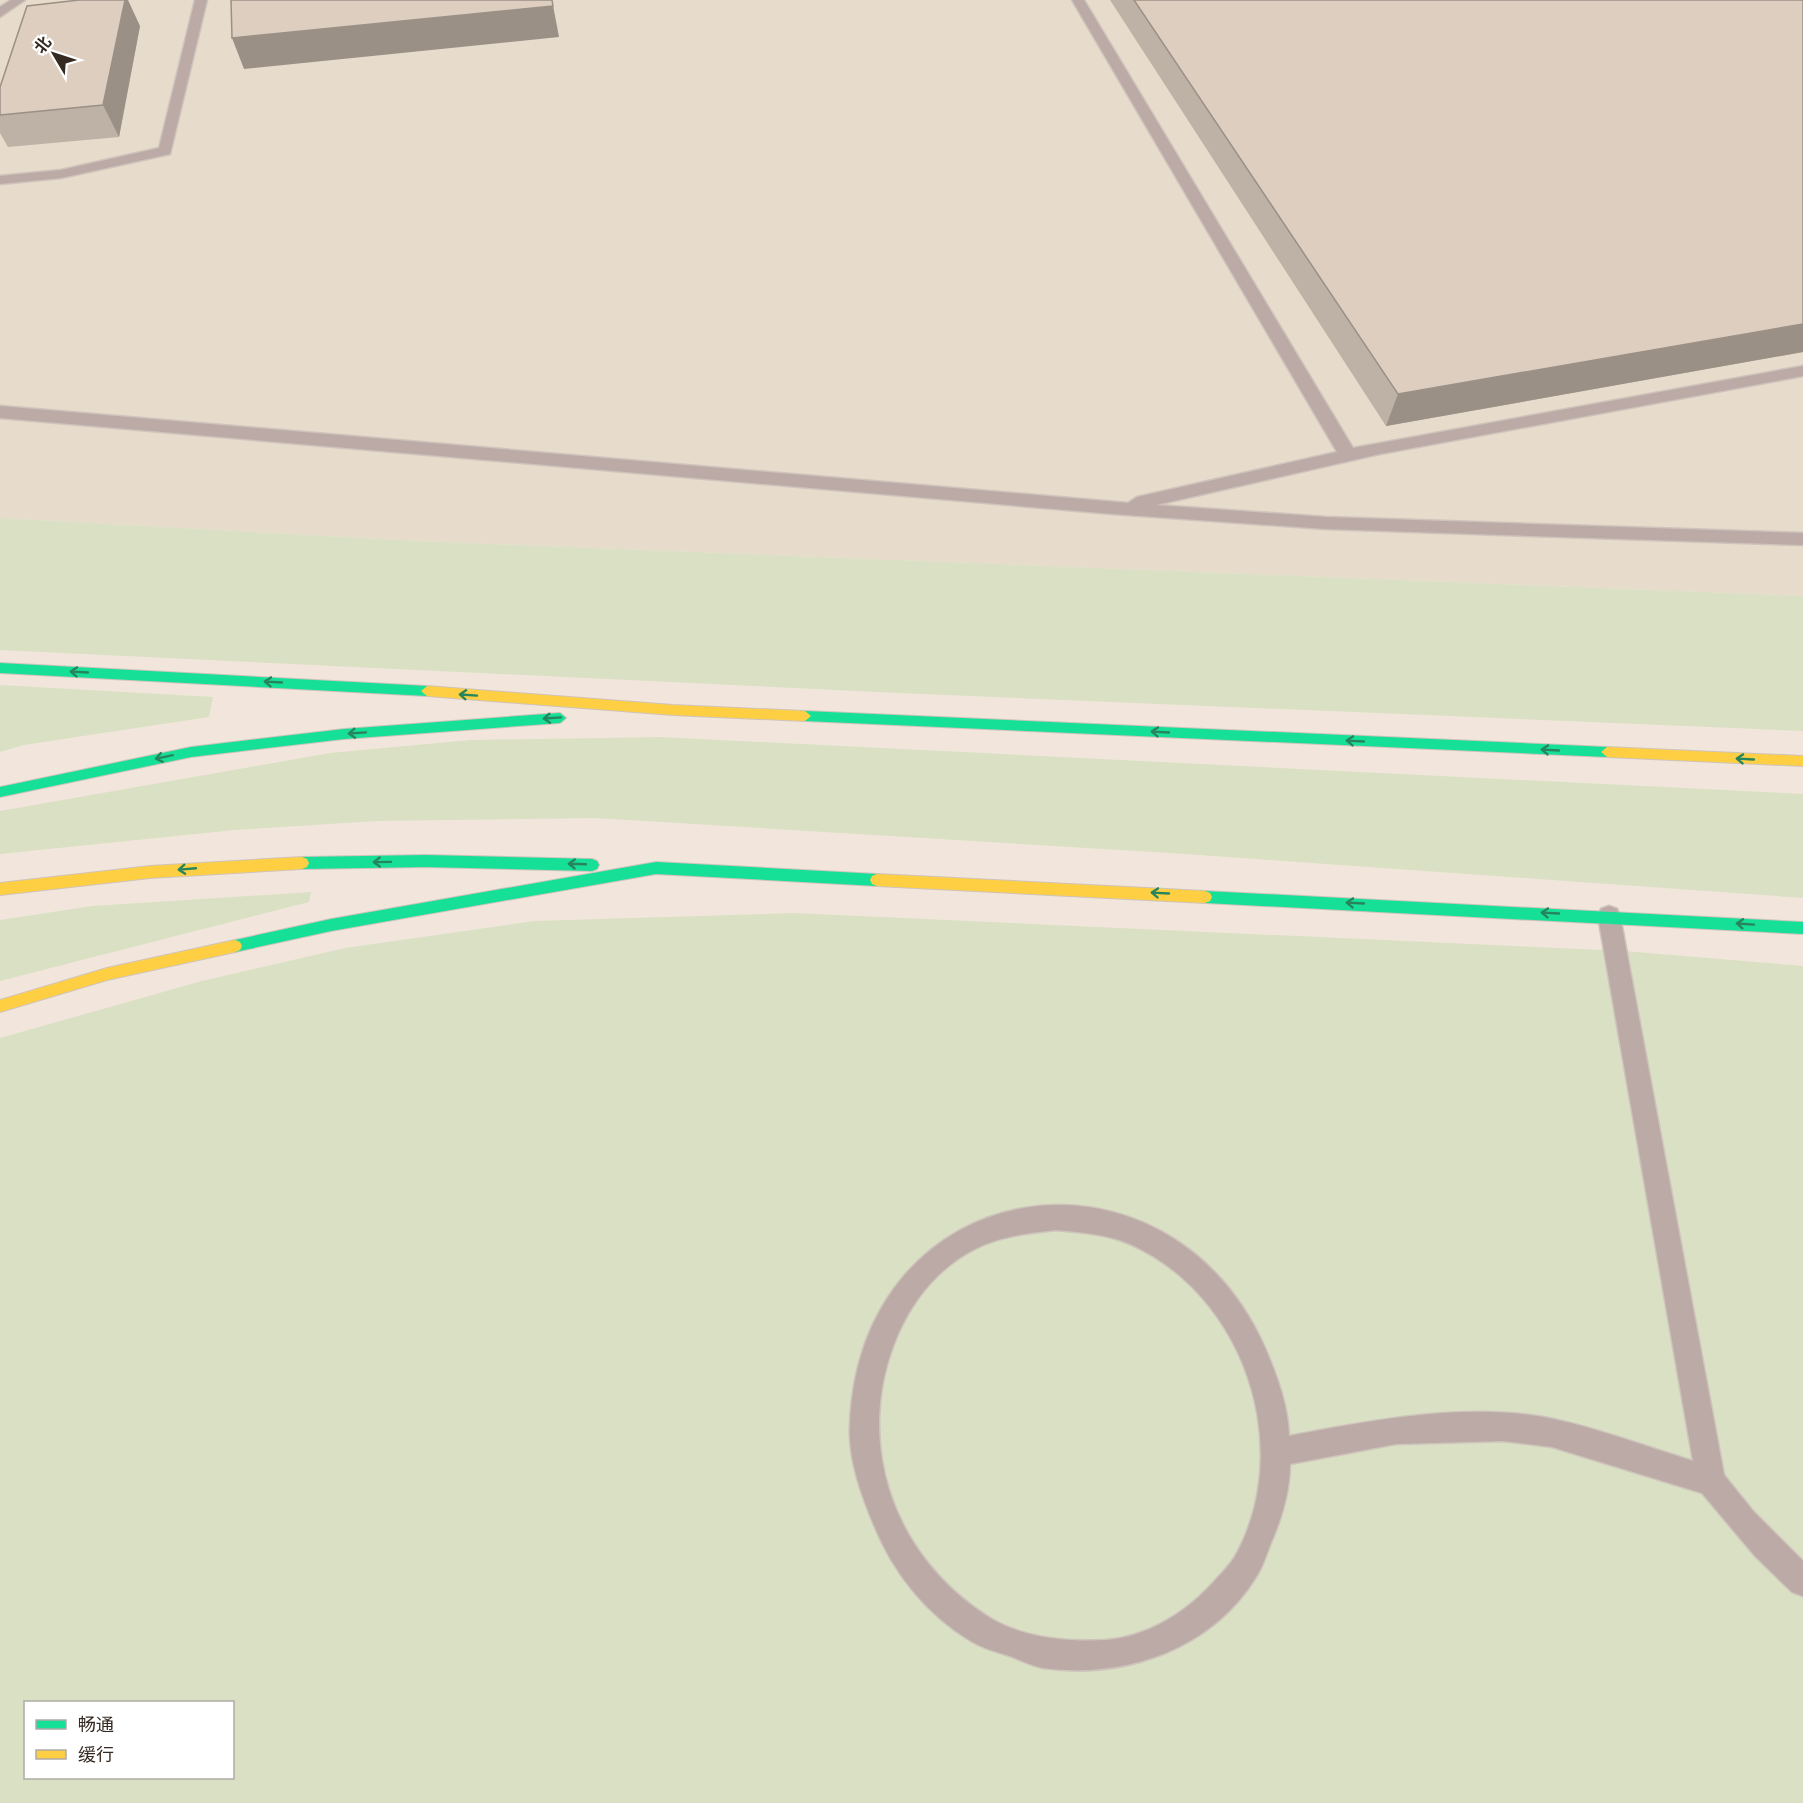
<svg xmlns="http://www.w3.org/2000/svg" width="1803" height="1803" font-family="'PT Sans Narrow','Noto Sans SC',sans-serif">
  <rect width="100%" height="100%" fill="#f2e6dc"/>
  <path fill="#e7dbcb" d="M0,0H1803V596L418,541L0,518Z"/>
  <path fill="#dae0c3" fill-rule="evenodd" d="M0,518L418,541L1803,596V731L898,693L0,650Z
    M0,685L213,697L209,717L24,745L0,752Z
    M661,737L1803,794V898L1186,854L595,818L377,821L235,830L0,854V811L330,753L470,740Z
    M311,892L309,902L0,981V920L92,906Z
    M794,913L1624,951L1803,966V1803H0V1038L202,981L345,948L534,921ZM26,1702H232V1778H26Z"/>
  <g fill="none" stroke-linecap="round" stroke-linejoin="round">
    <g stroke="#cec4bc" stroke-width="3">
      <path id="lane" d="M11,0H25L0,17V7Z
        M195,0H207L170,154L61,178L0,184V176L61,170L159,148Z
        M1072,0H1084L1353,448L1803,366V376L1380,454L1156,505L1326,517L1803,533V545L1326,529L1113,514L0,418V406L1128,503L1137,497L1337,452Z
        M1609,906L1617,909L1620,916L1724,1475L1753,1511L1803,1561V1596L1792,1592L1755,1556L1702,1493L1552,1447L1503,1441L1396,1444L1290,1464C1290,1492 1281,1520 1270,1545C1266,1556 1262,1568 1256,1577C1211,1650 1124,1679 1043,1668C1032,1666 1020,1660 1010,1656C997,1652 982,1648 971,1641C926,1614 893,1572 874,1525C861,1494 848,1458 850,1424C861,1170 1167,1127 1265,1348C1277,1376 1288,1406 1289,1436C1370,1421 1470,1401 1553,1419C1600,1429 1647,1447 1693,1461L1598,916L1601,909ZM1056,1230C1080,1232 1107,1234 1130,1244C1243,1294 1295,1444 1237,1553C1231,1565 1219,1576 1210,1586C1183,1615 1145,1637 1106,1640C1068,1642 1023,1638 990,1618C892,1557 852,1440 898,1334C914,1298 940,1266 977,1248C1001,1236 1030,1233 1056,1230Z"/>
    </g>
    <g stroke="#cec4bc" stroke-width="2">
      <path id="fast" d="M0,663L427,686L433,691L427,696L0,673Z
        M805,711L1607,747L1613,752L1607,757L805,721L799,716Z
        M560,713L566,718L560,723L344,739L191,757L0,797V787L191,747L344,729Z
        M426,855L592,859L597,861L599,865L597,869L592,871L426,867L302,869L297,867L295,863L297,859L302,857Z
        M656,862L877,874L882,876L884,880L882,884L877,886L656,874L331,931L235,952L230,950L228,946L230,942L235,940L331,919Z
        M1205,891L1803,922V934L1205,903L1200,901L1198,897L1200,893Z"/>
    </g>
    <g stroke="#cec4bc" stroke-width="2">
      <path id="slow" d="M427,686L673,705L805,711L811,716L805,721L673,715L427,696L421,691Z
        M1607,747L1803,756V766L1607,757L1601,752Z
        M302,857L307,859L309,863L307,867L302,869L150,878L0,895V883L150,866Z
        M877,874L1205,891L1210,893L1212,897L1210,901L1205,903L877,886L872,884L870,880L872,876Z
        M235,940L240,942L242,946L240,950L235,952L107,980L0,1012V1000L107,968Z"/>
    </g>
    <use href="#lane" fill="#bbaaa6" fill-rule="evenodd"/>
    <use href="#fast" fill="#16e098" fill-rule="evenodd"/>
    <use href="#slow" fill="#ffcf43" fill-rule="evenodd"/>
  </g>
  <path fill="#beb1a5" d="M1110,0H1803V352L1386,426Z
    M140,26L119,137L8,147L0,133V87Z"/>
  <path fill="#9b9086" d="M125,0H128L140,26L119,137L103,105Z
    M552,0L559,37L244,69L232,38Z
    M1803,324V352L1386,426L1398,394Z"/>
  <path fill="#ddcec0" stroke="#9b9086" stroke-width="1.5" d="M79,0H125L103,105L0,115V87L27,6Z
    M231,0H552L553,6L232,38Z
    M1134,0H1803V324L1398,394Z"/>
  <defs><path id="oneway-shaft" d="M-6 0H5M1.5-3L5.5 0L1.5 3" fill="none" stroke-width="1.6" stroke-linecap="round" stroke-linejoin="round" transform="scale(1.5)"/></defs>
  <g stroke="#26855c">
    <use href="#oneway-shaft" transform="translate(79 672) rotate(-177)"/>
    <use href="#oneway-shaft" transform="translate(273 682) rotate(-177)"/>
    <use href="#oneway-shaft" transform="translate(468 695) rotate(-176)"/>
    <use href="#oneway-shaft" transform="translate(552 718) rotate(176)"/>
    <use href="#oneway-shaft" transform="translate(1160 732) rotate(-177)"/>
    <use href="#oneway-shaft" transform="translate(357 733) rotate(176)"/>
    <use href="#oneway-shaft" transform="translate(1355 741) rotate(-177)"/>
    <use href="#oneway-shaft" transform="translate(1550 750) rotate(-177)"/>
    <use href="#oneway-shaft" transform="translate(164 757) rotate(168)"/>
    <use href="#oneway-shaft" transform="translate(1745 759) rotate(-177)"/>
    <use href="#oneway-shaft" transform="translate(382 862) rotate(179)"/>
    <use href="#oneway-shaft" transform="translate(577 864) rotate(-178)"/>
    <use href="#oneway-shaft" transform="translate(187 869) rotate(175)"/>
    <use href="#oneway-shaft" transform="translate(1160 893) rotate(-177)"/>
    <use href="#oneway-shaft" transform="translate(1355 903) rotate(-177)"/>
    <use href="#oneway-shaft" transform="translate(1550 913) rotate(-177)"/>
    <use href="#oneway-shaft" transform="translate(1745 924) rotate(-176)"/>
  </g>
  <rect x="24" y="1701" width="210" height="78" fill="#ffffff" stroke="#aeaaa6" stroke-width="1.5"/>
  <rect x="36" y="1720" width="30" height="9" fill="#16e098" stroke="#aeaaa6" stroke-width="1.5"/>
  <text x="78" y="1731" font-size="18" fill="#352a21">畅通</text>
  <rect x="36" y="1750" width="30" height="9" fill="#ffcf43" stroke="#aeaaa6" stroke-width="1.5"/>
  <text x="78" y="1761" font-size="18" fill="#352a21">缓行</text>
  <g transform="translate(54 54) rotate(309)" stroke="#ffffff" stroke-width="4.5" paint-order="stroke">
  <path d="M0-4.5L10 22L0 15L-10 22Z" fill="#352a21"/>
  <text y="-9" font-size="16" font-weight="bold" text-anchor="middle" fill="#352a21">北</text>
  </g>
</svg>
